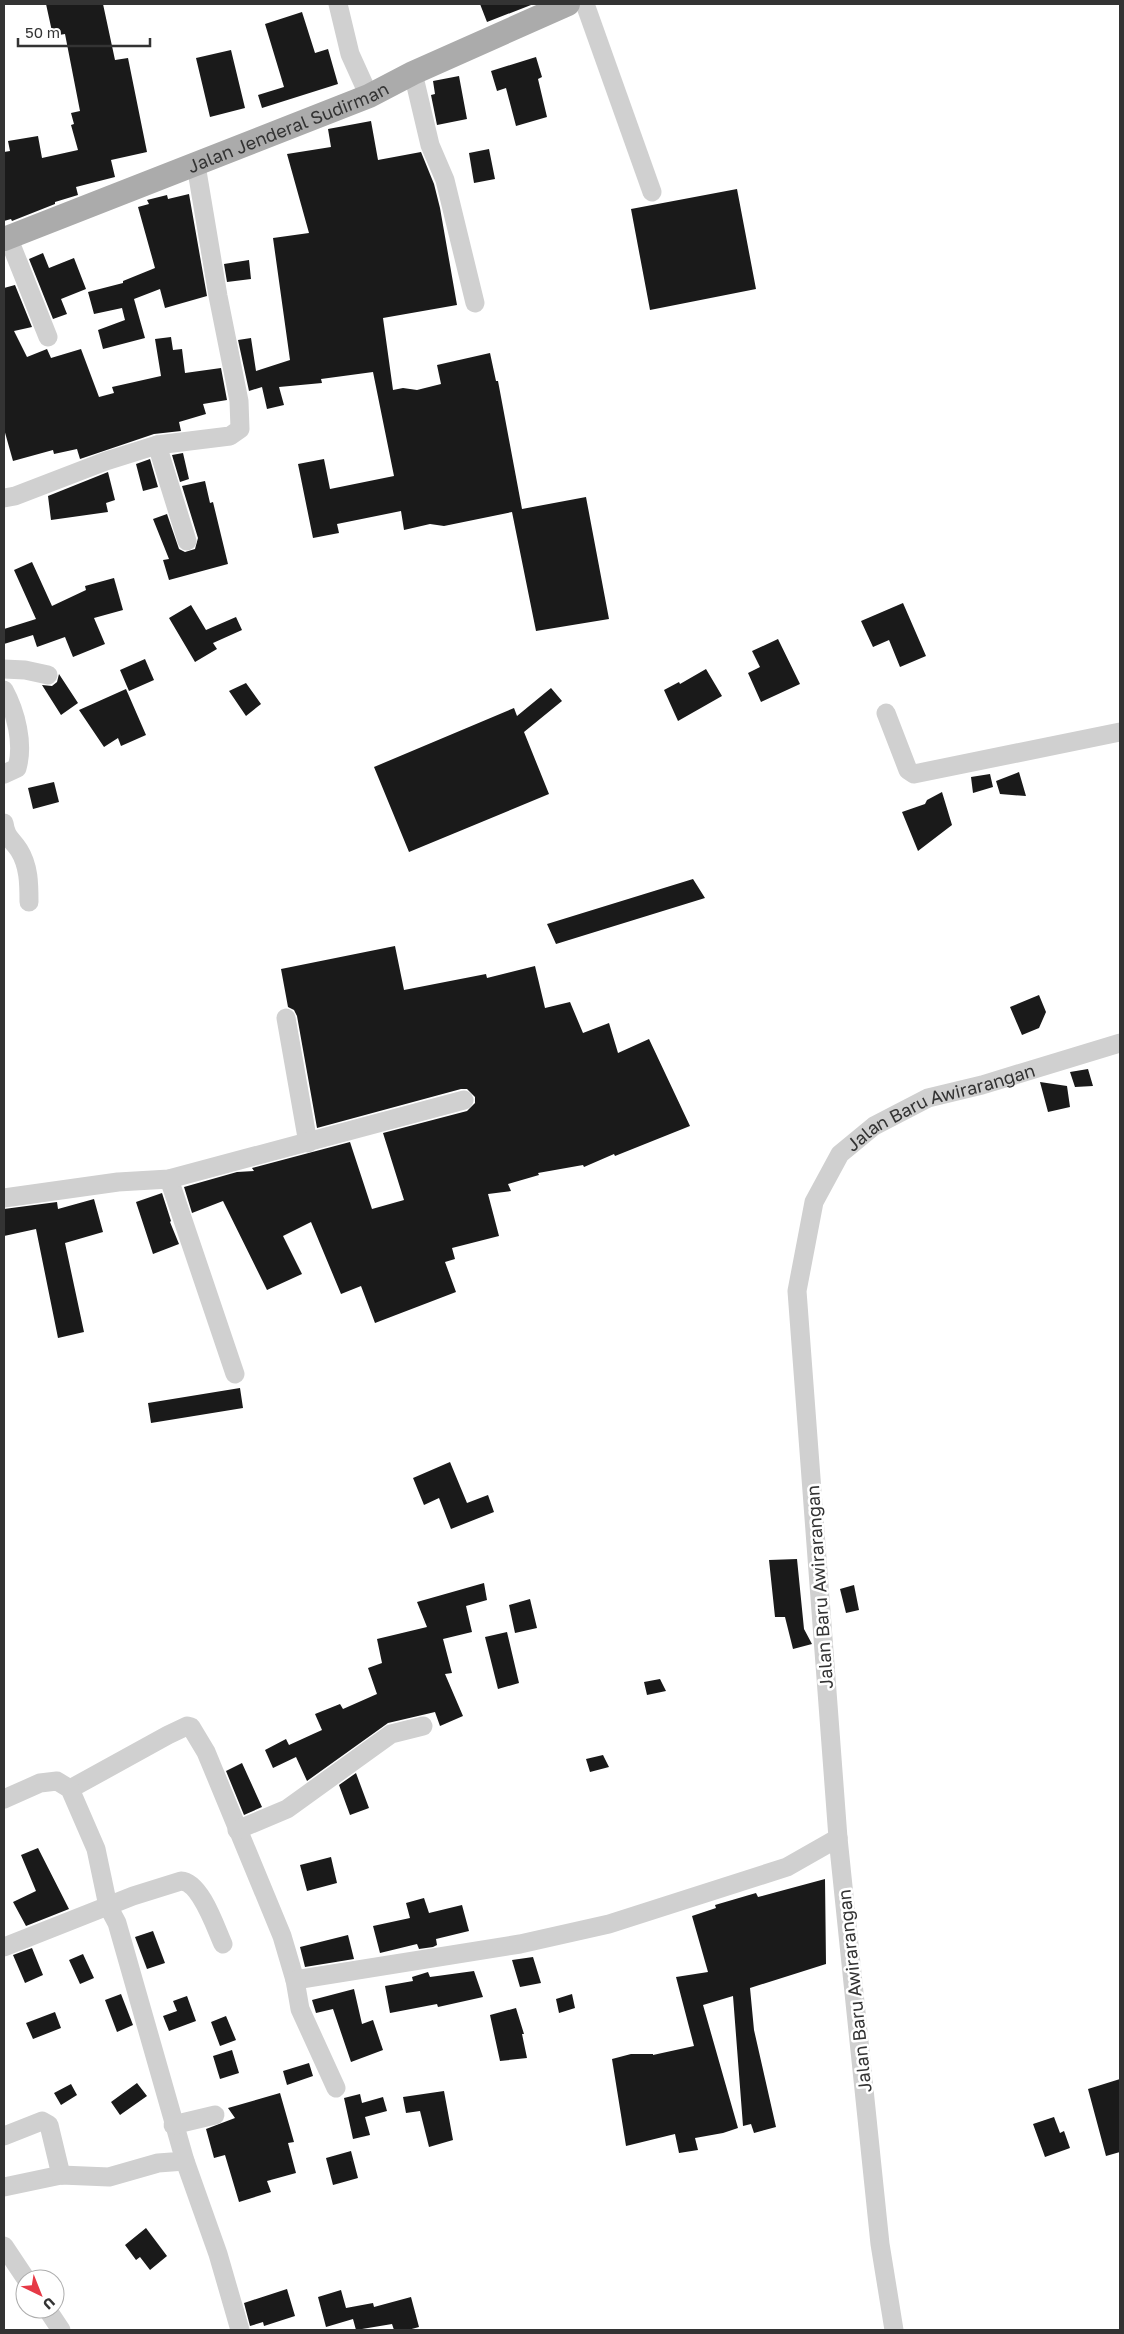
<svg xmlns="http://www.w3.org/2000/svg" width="1124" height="2334" font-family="'Golos Text',sans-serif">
  <rect width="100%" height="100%" fill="#fff"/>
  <path fill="#1a1a1a" d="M46,4H103L115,60L128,58L147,152L111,160L115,177L76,187L78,195L55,202V204L12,221L11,219L4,221V152L10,151L8,141L38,136L42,158L78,150L71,125L74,124L71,113L80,111L65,34L53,36Z
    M480,4H531V5L487,22Z
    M302,12L315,53L328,49L338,84L262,108L258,95L284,87L265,24Z
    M231,50L245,108L210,117L196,58Z
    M536,57L542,77L538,79L547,117L516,126L506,88L497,91L491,71Z
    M459,76L467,119L437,125L431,95L435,94L433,81Z
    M371,121L378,160L421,152L434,184L440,208L457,305L383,318L393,390L403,388L417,390L441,384L437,365L490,353L496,381H498L522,509L586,497L609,619L536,631L512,512L444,526L430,524L404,530L401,511L337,524L339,533L313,538L298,464L324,459L330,489L394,476L373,372L321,379L322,383L279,387L284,405L267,409L262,387L249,391L238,340L251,338L256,371L290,360L273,238L309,233L287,154L331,147L328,129Z
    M489,149L495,179L474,183L469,153Z
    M737,189L756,289L650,310L631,209Z
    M189,194L207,296L165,308L160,289L134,299L145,338L103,349L98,330L125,320L122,308L94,314L88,292L123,283V281L155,268L138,207L149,204L147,200L167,195L168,199Z
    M43,253L49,268L74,258L86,289L61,299L67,314L53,319L29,259Z
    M249,260L251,279L227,282L224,264Z
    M15,285L32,327L14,331L27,357L47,349L51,358L81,349L99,397L114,393L112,387L161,376L155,339L171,337L173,350L182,349L185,373L221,368L227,400L203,404L206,414L179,422L181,431L154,434L80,459L77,449L54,454L53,450L13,461L4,429V288Z
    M183,453L189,479L180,482L172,455Z
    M150,459L158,487L143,491L136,464Z
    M108,472L115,500L106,503L108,512L51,520L48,496Z
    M205,481L210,503L213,502L228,564L169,580L163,560L169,559L153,519L167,514L179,549L185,552L195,549L198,538L182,486Z
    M32,562L52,606L86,590L85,586L114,578L123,610L94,618L105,644L73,657L65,637L37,647L33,635L4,644V629L36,619L14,570Z
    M903,603L926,656L900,667L889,640L873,647L861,621Z
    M191,605L206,630L236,617L242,630L213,643L217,649L195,662L169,618Z
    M778,639L800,684L761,702L748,673L760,667L752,651Z
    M145,659L154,680L129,691L120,670Z
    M706,669L722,696L678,721L664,690L679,682L680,684Z
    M59,674L78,703L61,715L42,685L52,686L57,682Z
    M246,683L261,704L246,716L229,691Z
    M551,688L562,701L524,732L549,794L409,852L374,767L514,708L517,716Z
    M126,689L146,735L121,746L118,738L104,747L79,710Z
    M1019,772L1026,796L1000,794L996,781Z
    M990,774L993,787L973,793L971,777Z
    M54,782L59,802L33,809L28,788Z
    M942,792L952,825L918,851L902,812L925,804L927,800Z
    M693,879L705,898L556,944L547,924Z
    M395,946L404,990L486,974L487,978L535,966L545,1008L570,1002L583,1033L609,1023L618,1053L649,1039L690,1126L615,1156L614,1154L584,1167L583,1165L538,1173L539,1175L508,1184L511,1191L488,1194L499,1236L452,1248L455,1259L445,1262L456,1292L375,1323L361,1286L341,1294L311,1222L283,1236L302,1274L267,1290L223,1201L192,1213L184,1187L237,1172L254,1171L252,1168L350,1142L372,1209L404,1200L383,1133L467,1111L475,1103V1097L467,1089H461L317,1128L297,1016L294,1010L288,1007L281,969Z
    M1039,995L1046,1012L1039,1028L1022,1035L1010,1007Z
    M1088,1069L1093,1086L1075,1087L1070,1072Z
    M1040,1082L1067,1086L1070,1107L1048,1112Z
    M162,1193L171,1221L170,1222L179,1244L153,1254L136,1202Z
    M94,1199L103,1232L65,1243L84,1332L58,1338L36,1229L4,1236V1209L57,1202L58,1209Z
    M240,1388L243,1408L151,1423L148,1403Z
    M450,1462L467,1503L488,1495L494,1512L451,1529L439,1498L424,1505L413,1478Z
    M797,1559L804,1629L812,1644L793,1649L785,1617H775L769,1560Z
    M484,1583L487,1600L466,1606L472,1632L443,1639L452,1673L445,1674L463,1716L440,1726L435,1712L388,1723L307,1781L296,1757L273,1768L265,1750L286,1739L289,1745L322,1730L315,1714L340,1704L343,1709L377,1694L368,1668L382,1663L377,1639L427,1627L417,1602Z
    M854,1585L859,1610L846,1613L840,1589Z
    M530,1599L537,1628L515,1633L509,1605Z
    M507,1632L519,1683L498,1689L485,1637Z
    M660,1679L666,1691L647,1695L644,1682Z
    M603,1755L609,1767L590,1772L586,1759Z
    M242,1763L262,1807L244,1815L226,1771Z
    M356,1773L369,1808L350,1815L339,1785Z
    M38,1848L69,1909L26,1926L13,1902L36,1891L21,1855Z
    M331,1857L337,1883L307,1891L300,1865Z
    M825,1879L826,1964L750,1988L754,2030L776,2127L754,2133L751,2124L743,2126L733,1996L703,2005L738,2128L723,2133L695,2138L698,2150L679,2153L675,2134L626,2146L612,2059L631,2054H653V2055L694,2046L676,1977L708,1972L692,1916L716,1908L715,1905L756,1893L758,1897Z
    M424,1898L429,1913L462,1905L469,1931L436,1939L437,1945L433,1947L419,1949L417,1944L380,1953L373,1926L410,1918L406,1903Z
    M153,1931L165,1963L147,1969L135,1937Z
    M348,1935L354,1959L305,1967L300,1947Z
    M32,1948L43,1975L25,1983L13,1955Z
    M83,1954L94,1978L80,1984L69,1960Z
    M533,1957L541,1983L520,1987L512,1960Z
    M474,1971L483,1997L438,2007L437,2004L390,2013L385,1986L413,1981L412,1977L428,1972L430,1977Z
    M354,1989L362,2024L373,2020L383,2050L351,2062L333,2009L316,2013L312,2000Z
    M121,1994L133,2025L117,2032L105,2000Z
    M572,1994L575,2008L559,2013L556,1999Z
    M187,1996L196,2021L169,2031L163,2016L177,2011L173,2001Z
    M516,2008L524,2034H522L527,2058L500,2061L490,2015Z
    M55,2012L61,2028L33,2039L26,2023Z
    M226,2016L236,2040L220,2046L211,2022Z
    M232,2050L239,2073L220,2079L213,2056Z
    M309,2063L313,2076L287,2085L283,2071Z
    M1120,2079V2152L1106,2156L1088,2089Z
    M137,2083L147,2096L120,2115L111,2102Z
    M71,2084L77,2095L61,2105L54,2093Z
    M444,2091L453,2140L429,2147L420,2111L406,2113L403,2097Z
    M280,2093L294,2142L288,2143L296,2173L267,2181L271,2192L239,2202L225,2155L214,2158L206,2129L235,2118L228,2108Z
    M360,2094L362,2103L383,2097L387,2111L365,2117L370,2135L353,2139L344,2098Z
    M1054,2117L1060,2133L1064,2131L1070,2148L1045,2157L1033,2124Z
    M351,2151L358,2178L333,2185L326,2158Z
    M146,2228L167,2256L150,2270L140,2257L136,2260L125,2245Z
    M287,2289L295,2316L264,2326L263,2322L250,2326L244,2303Z
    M341,2290L346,2308L373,2303L374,2307L411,2297L419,2327L408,2330H394L392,2324L356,2330L353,2319L326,2327L318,2297Z"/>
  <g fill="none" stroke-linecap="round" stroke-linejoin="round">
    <g stroke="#d0d0d0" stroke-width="19">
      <path d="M338,4L350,54L369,96"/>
      <path d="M585,4L652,192"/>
      <path d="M413,73L430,145L445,180L475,303"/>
      <path d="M8,237L48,337"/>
      <path d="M157,445L187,541"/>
      <path d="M4,498L15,496L106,461L157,445L230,436L240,429L239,401L218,296L196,165"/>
      <path d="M4,669L25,670L48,675"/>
      <path d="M4,690C16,712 24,744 17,768L4,774"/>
      <path d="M886,713L908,770L914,774L1120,732"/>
      <path d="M4,823C6,838 12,839 19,850C29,866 29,884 29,902"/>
      <path d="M286,1018L308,1143"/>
      <path d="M169,1179L235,1374"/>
      <path d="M4,1198L118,1182L169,1179L464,1100"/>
      <path d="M70,1789L168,1735L187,1726L191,1727L206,1752L282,1936L295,1980"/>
      <path d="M4,1799L40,1783L57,1781L70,1789L96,1849L108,1906L117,1923L185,2161L158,2163L109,2177L61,2175L4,2187"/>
      <path d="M237,1830L287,1809L391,1734L423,1726"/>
      <path d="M4,1947L133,1896L181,1881C201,1882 216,1929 223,1944"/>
      <path d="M336,2088L300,2009L295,1980L520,1944L609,1924L787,1867L838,1838"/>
      <path d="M173,2125L215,2115"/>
      <path d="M4,2136L42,2121L49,2125L61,2175"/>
      <path d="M185,2161L218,2254L240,2330"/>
      <path d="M4,2246L26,2279"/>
      <path d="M47,2309L61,2330"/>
      <path id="s1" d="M894,2330L880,2244L838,1838L797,1291L814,1202L840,1154L874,1126L928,1098L982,1085L1120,1043"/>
    </g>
    <path stroke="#ababab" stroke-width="24" id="s2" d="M4,239L369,96L413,73L568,4"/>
  </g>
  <g text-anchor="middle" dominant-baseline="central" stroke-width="5" stroke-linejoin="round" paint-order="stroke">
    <g font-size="18" fill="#333" stroke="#fff">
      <text stroke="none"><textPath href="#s2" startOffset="305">Jalan Jenderal Sudirman</textPath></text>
      <text stroke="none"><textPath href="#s1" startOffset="1302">Jalan Baru Awirarangan</textPath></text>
      <text transform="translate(819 1587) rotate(-94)">Jalan Baru Awirarangan</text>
      <text transform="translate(854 1991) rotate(-96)">Jalan Baru Awirarangan</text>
    </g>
  </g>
  <rect width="1124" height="2334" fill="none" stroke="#333333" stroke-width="10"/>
  <g transform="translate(40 2294) rotate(137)"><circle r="24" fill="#ffffff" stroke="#adadad"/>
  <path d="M0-4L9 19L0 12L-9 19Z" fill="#e63946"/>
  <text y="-8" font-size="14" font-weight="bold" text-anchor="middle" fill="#333333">U</text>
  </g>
  <path d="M18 38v8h132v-8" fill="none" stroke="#333333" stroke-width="2.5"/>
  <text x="25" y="38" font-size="15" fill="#333333" stroke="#ffffff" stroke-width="4" paint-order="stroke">50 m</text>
</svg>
